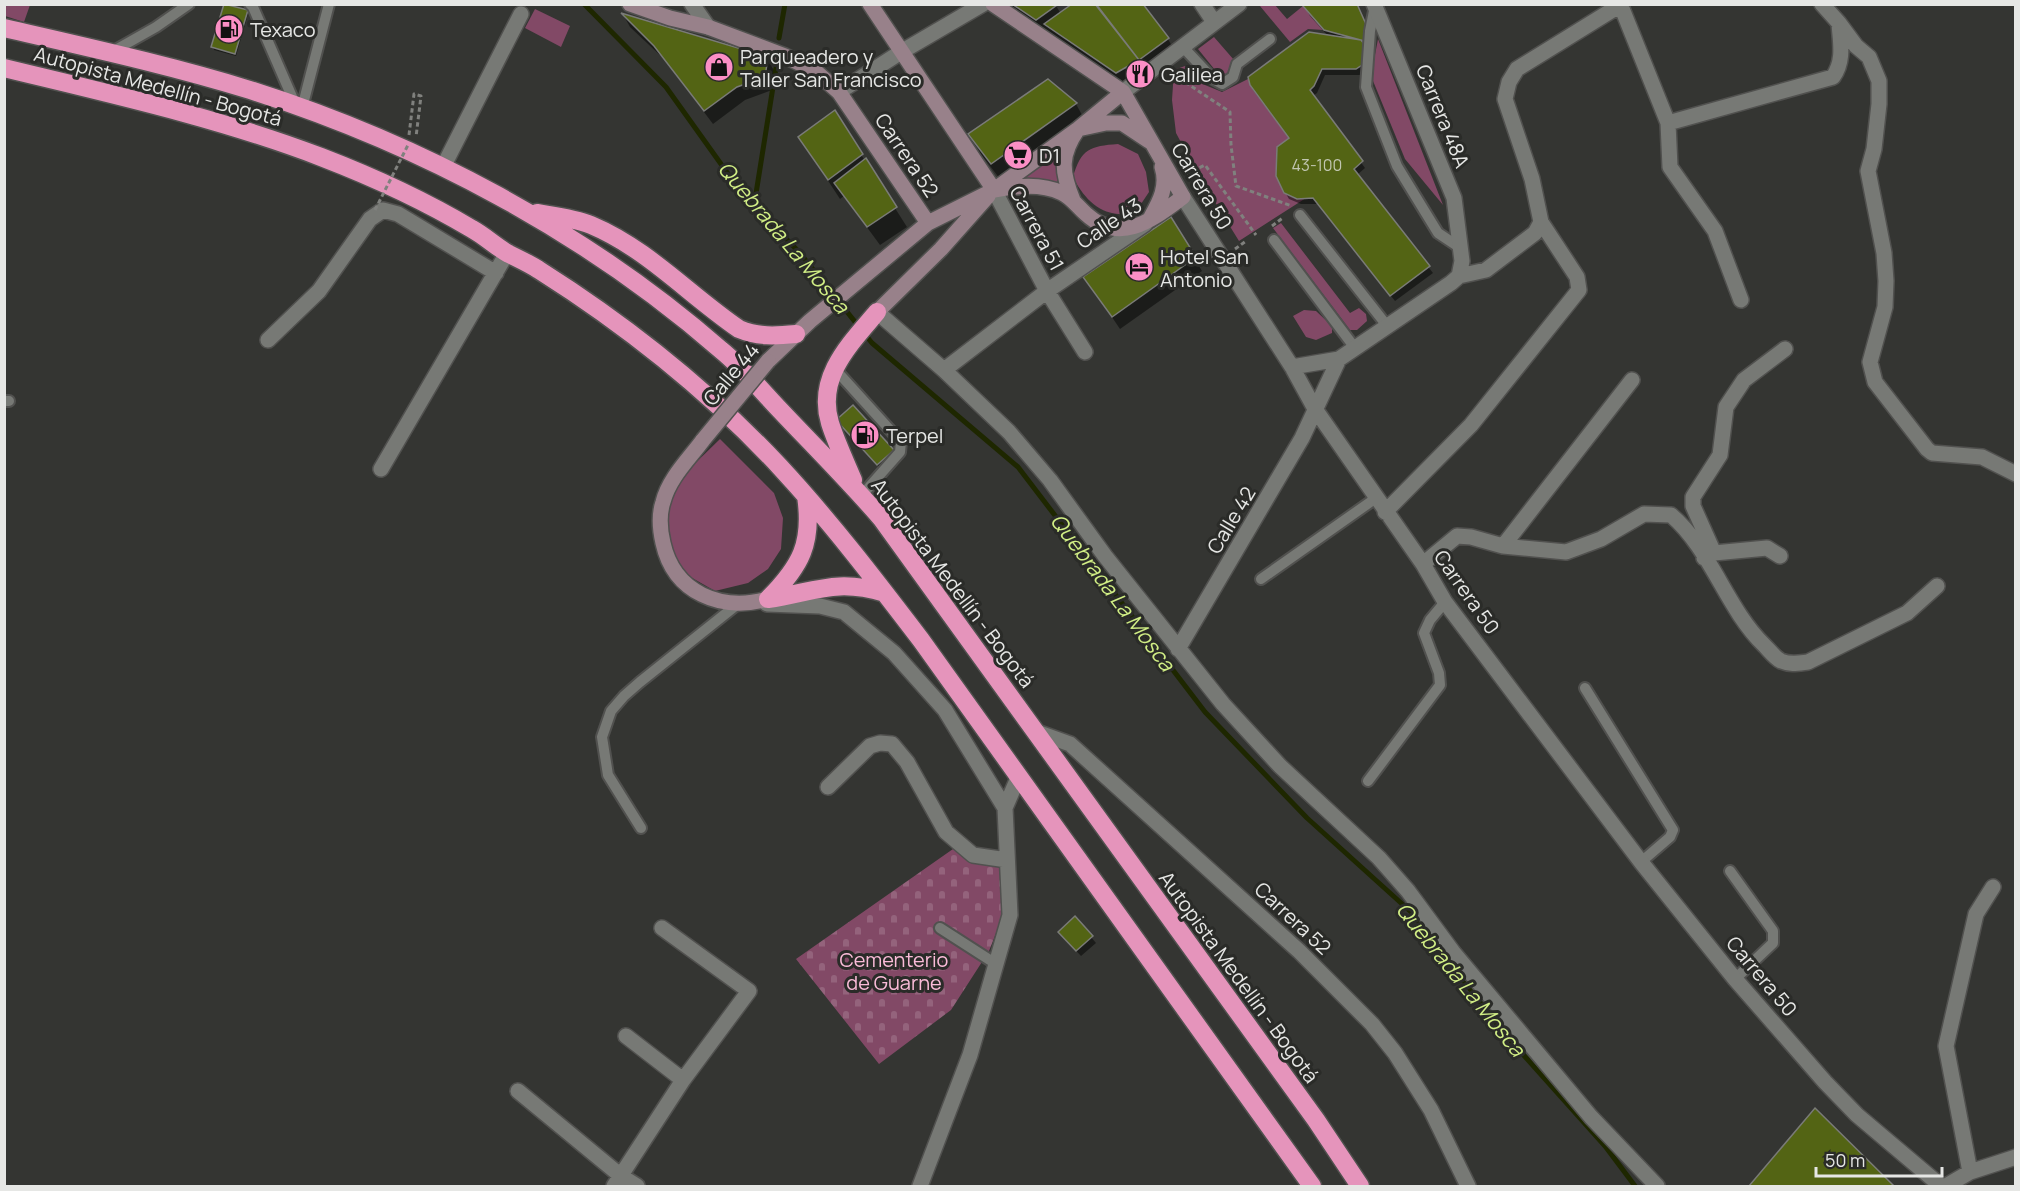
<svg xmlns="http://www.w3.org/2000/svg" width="2020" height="1191" font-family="Manrope,sans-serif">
  <defs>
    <pattern id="cemetery-stones" width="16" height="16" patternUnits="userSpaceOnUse" patternTransform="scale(1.5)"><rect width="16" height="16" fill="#824966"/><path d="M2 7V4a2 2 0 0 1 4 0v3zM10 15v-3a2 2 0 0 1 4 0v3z" fill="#94637c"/></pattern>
  </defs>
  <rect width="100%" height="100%" fill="#343532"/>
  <path fill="url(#cemetery-stones)" d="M953,849L970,861L999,866L1004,913L989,951L951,1010L879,1064L796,959Z"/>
  <path fill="#824966" d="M1263,4L1275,5L1287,19L1303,6L1324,30L1308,29L1290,42L1260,6Z
    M4,5H30L24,22L5,16Z
    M535,9L570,26L561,47L525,28Z
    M1214,37L1234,60L1228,75H1219L1198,49Z
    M1378,39L1443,205L1405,159L1371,76Z
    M1185,66L1194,69L1205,85L1222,92L1248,79L1253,90L1289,138L1277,147L1276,176L1284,193L1306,198L1239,241L1200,178L1176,133L1172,100L1174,70Z
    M1118,144L1138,154L1146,172L1149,192L1137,210C1131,211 1123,215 1118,214C1096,212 1082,195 1073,177C1081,149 1090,146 1118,144Z
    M1060,150L1056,165L1058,183L1034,179L1015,180Z
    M1281,223L1350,313L1359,308L1366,314L1367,321L1357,330H1350L1273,228Z
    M1304,310L1316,311L1332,326V333L1316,340L1306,337L1293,316Z
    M720,439L774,493L783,518L781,549L768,569L748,583L715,591L680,571L667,541L665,513L678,480Z"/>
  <path fill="#0007" d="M1010,4H1055L1061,14L1098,10L1099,9L1097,4L1168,39L1173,48L1128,92L1019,20Z
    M1305,7L1361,14L1368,70L1360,75H1325L1317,93L1313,96L1365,168L1357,175L1433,273L1395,301L1318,204H1301L1289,199L1285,192L1291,139L1328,36L1310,16Z
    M247,12L248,14L236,56L214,50L213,47Z
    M624,16L767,59L775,72L772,90L745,100L713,124L664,59L630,27Z
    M1048,80L1076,104L1087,124L1003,183L981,154L970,134Z
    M834,112L907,227L880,245L844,196L840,199L800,138Z
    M1171,219L1202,271L1120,329L1085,277Z
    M839,423L892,451L894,454L879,467Z
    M1075,918L1096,943L1081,956L1064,938Z
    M1815,1110L1892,1186H1751Z"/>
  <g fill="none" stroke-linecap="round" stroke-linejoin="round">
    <path stroke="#1e2700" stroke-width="5" d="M584,4L666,87L741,192L799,252L872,343L1018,467L1205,712L1307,818L1411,912L1503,1032L1605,1146L1635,1186
      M779,38L785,4
      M754,206L776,68"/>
  </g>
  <path fill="#536414" stroke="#7a7b78" stroke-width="1.5" d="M224,4L248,10L235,54L211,47Z
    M1012,4H1057V5L1036,20Z
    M1072,4H1095L1139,60L1116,73L1044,24Z
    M1096,4H1143L1169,38L1139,60Z
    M1305,4H1357L1369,31L1368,42L1324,30L1303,6Z
    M621,13L768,57L765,77L737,87L704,111L654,46Z
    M1309,32L1361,40L1368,49L1365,63L1356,69H1322L1314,86L1310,90L1363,161L1354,169L1430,266L1390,296L1313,198L1297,199L1284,193L1276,176L1277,147L1289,138L1250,85L1248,77Z
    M1048,79L1077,103L991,164L968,134Z
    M835,110L863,154L828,180L798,137Z
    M866,158L897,207L867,227L834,183Z
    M1171,217L1196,257L1112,317L1083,277Z
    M853,405L894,450L877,465L836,420Z
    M1075,916L1093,936L1076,951L1058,932Z
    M1815,1108L1894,1186H1749Z"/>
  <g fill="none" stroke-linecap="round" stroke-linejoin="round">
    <g stroke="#51514f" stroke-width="14">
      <path id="lane" d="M250,4L253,7L296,106
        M1375,6L1370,31L1366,87L1397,166L1438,233L1459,247
        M1182,46L1213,79L1222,84L1233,77L1237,64L1270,39
        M110,53L156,27L189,4
        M302,108L329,4
        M1300,215L1388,327
        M1274,240L1355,348
        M834,368L901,442L900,452L862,495
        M4,401H9
        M1261,579L1376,498
        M1585,688L1673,830L1670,837L1641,862
        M1368,781L1440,685L1439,673L1424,633L1430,620L1445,602
        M641,828L608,775L602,737L611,711L624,696L640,682L739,603
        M1730,871L1773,931V943L1735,979
        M940,928L996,964"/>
    </g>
    <g stroke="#51514f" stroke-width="18">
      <path id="street" d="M692,4L708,27
        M1202,4L1214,22
        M1822,4L1839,23L1856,46L1869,57L1879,81V104L1874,149L1868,171L1884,253L1886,281L1885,307L1870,362L1875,382L1927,449L1932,453L1982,457L2016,474
        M1621,6L1668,123L1670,167L1715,231L1741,300
        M839,92L901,52L983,4
        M1123,92L1239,4
        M1668,123L1833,77C1845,60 1840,41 1839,23
        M443,167L521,14
        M994,190L1047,291L1085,352
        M1183,197L1292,367L1315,409L1423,564L1445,602L1641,862L1735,979L1825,1082L1857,1115L1941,1186
        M1459,276L1486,270L1535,233L1541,222
        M877,312L944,370L1009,432L1050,480L1105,556L1223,704L1280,766L1379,858L1408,891L1453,952L1591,1117L1657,1186
        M268,340L319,291L370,219L383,210L398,214L496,273
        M1292,367L1339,359L1451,283L1459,276L1462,261L1454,198L1374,4
        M944,370L1047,291L1145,224
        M381,469L507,253
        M1385,512L1471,425L1579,290L1577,277L1541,222L1532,179L1505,99L1509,82L1517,69L1622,4
        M1503,546L1632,380
        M1714,553L1767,548L1780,556
        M1704,558L1714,553L1693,506V497L1720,455L1726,407L1744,380L1785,349
        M1423,564L1457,536L1471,537L1503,546L1566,552L1601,539L1644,514L1671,515C1711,549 1726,608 1764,645C1769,650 1775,658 1781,661C1790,665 1799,663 1808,662L1907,613L1937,586
        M767,604L820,606L844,612L894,653L945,710L1005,808
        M1178,649L1302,438L1339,359
        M1034,731L1070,744L1299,951L1372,1024L1395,1053L1431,1110L1468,1186
        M828,787L870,746L880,743L892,744L907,762L946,832L973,855L1007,860
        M626,1036L683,1080
        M518,1091L621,1176L637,1186
        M1970,1172L1946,1046L1976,914L1993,887
        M614,1186L683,1080L749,991L662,928
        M920,1186L970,1055L1010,915L1005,808L1018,778
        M1946,1186L1970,1172L2016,1157"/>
    </g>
    <g stroke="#51514f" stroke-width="18">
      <path id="secondary" d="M630,4L670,18L708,27L785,56L815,71L839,92L928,223
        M870,4L994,190
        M993,4L1123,92L1183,197C1153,219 1121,246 1086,214C1077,206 1072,198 1062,193C1041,183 1016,186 994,190
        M1073,200C1061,171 1060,155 1078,129L1106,123H1122L1149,141
        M1151,217C1160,201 1168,186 1162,167
        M877,312L941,249L988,196
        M768,361L810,321L928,223L994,190L1078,129L1123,92
        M703,440C689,459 669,478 663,502C659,514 660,530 663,543C674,593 721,612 768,599"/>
    </g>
    <g stroke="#51514f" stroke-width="21">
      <path id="highway" d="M4,28C86,47 169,65 250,90C420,144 586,232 721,350C742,367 760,389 779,409C813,445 848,480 881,518L1316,1120L1360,1186
        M4,68C111,94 219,118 321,157C373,177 425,201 472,229C485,236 496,247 509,254C519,259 530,264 539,270C626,325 710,392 780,467C831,522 876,581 921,640L1312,1186
        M537,213C555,216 574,218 591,225C648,249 689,295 739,329C758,337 775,336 796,334
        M853,480C845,461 836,442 830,423C816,377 850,344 877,312
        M768,599C815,592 836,578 885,593
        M768,599C801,566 813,543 806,496"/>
    </g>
    <path stroke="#80817e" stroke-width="3" stroke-dasharray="4.5 3" stroke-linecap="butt" d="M1173,74L1230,112L1231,145L1236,186L1292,206
      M409,135L414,94L421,96L416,137
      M1186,174L1205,165L1256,235
      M1272,226L1284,217
      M1235,249L1246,241"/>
    <use href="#lane" stroke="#777975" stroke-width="10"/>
    <use href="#street" stroke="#777975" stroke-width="15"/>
    <use href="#secondary" stroke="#98818a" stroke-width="15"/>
    <use href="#highway" stroke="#e594bb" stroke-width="18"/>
    <g stroke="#51514f" stroke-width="18" stroke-linecap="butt">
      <path id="secondary-bridge" d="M703,440L768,361"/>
    </g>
    <path stroke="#80817e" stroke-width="3" stroke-dasharray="4.5 3" stroke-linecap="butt" d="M375,210L408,145"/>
    <use href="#secondary-bridge" stroke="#98818a" stroke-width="15"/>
  </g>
  <defs>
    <g id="fuel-disc" transform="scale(1.5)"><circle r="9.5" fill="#fb8fc5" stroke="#2a2b28"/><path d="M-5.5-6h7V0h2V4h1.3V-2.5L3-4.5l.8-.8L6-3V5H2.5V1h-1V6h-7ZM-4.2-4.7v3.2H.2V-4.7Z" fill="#111"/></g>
    <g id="shop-disc" transform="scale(1.5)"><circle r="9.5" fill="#fb8fc5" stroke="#2a2b28"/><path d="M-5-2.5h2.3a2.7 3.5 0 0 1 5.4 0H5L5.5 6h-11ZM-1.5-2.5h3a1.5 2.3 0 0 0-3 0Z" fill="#111"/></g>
    <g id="restaurant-disc" transform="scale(1.5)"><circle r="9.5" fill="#fb8fc5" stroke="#2a2b28"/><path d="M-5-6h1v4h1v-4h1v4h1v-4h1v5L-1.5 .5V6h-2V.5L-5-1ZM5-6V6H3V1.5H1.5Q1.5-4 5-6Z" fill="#111"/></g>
    <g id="supermarket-disc" transform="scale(1.5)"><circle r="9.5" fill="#fb8fc5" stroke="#2a2b28"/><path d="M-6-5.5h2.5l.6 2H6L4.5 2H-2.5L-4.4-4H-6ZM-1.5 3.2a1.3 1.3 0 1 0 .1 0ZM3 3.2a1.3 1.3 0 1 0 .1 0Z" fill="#111"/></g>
    <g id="hotel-disc" transform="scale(1.5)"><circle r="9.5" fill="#fb8fc5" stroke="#2a2b28"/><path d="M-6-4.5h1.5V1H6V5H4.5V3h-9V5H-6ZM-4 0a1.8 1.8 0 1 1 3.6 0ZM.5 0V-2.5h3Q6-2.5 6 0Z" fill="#111"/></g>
  </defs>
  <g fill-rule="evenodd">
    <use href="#fuel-disc" x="229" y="29"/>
    <use href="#shop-disc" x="719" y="67"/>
    <use href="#restaurant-disc" x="1140" y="74"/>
    <use href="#supermarket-disc" x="1018" y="155"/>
    <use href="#hotel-disc" x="1139" y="267"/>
    <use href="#fuel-disc" x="865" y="435"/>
  </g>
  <g text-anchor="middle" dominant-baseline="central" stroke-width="6" stroke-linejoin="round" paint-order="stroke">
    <g font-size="16" fill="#c1c6b1">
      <text x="1317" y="165">43-100</text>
    </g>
    <g font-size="20" fill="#e6e7e5" stroke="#2a2b28" text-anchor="start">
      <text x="250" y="29">Texaco</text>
      <text x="740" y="56">Parqueadero y<tspan x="740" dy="23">Taller San Francisco</tspan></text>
      <text x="1161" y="74">Galilea</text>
      <text x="1039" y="155">D1</text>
      <text x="1160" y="256">Hotel San<tspan x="1160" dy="23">Antonio</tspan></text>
      <text x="886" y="435">Terpel</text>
    </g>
    <g font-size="20" fill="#e6e7e5" stroke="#2a2b28">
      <text transform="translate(158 86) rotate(15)">Autopista Medellín - Bogotá</text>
      <text transform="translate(1443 116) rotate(68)">Carrera 48A</text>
      <text transform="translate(907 155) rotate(56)">Carrera 52</text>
      <text transform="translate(1202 186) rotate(59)">Carrera 50</text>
      <text transform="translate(1109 223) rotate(-34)">Calle 43</text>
      <text transform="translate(1037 228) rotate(62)">Carrera 51</text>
      <text transform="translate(731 374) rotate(-50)">Calle 44</text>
      <text transform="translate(1231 520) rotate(-59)">Calle 42</text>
      <text transform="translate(953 583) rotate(53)">Autopista Medellín - Bogotá</text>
      <text transform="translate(1467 592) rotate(55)">Carrera 50</text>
      <text transform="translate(1293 918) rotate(43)">Carrera 52</text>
      <text transform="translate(1762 976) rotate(50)">Carrera 50</text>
      <text transform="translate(1239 977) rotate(54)">Autopista Medellín - Bogotá</text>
    </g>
    <g font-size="20" fill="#fabbd8" stroke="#2a2b28">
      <text x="894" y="959">Cementerio<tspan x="894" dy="23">de Guarne</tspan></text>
    </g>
    <g font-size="21" font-style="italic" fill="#d1ee85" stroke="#2a2b28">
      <text transform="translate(784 237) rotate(50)">Quebrada La Mosca</text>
      <text transform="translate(1113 592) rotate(53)">Quebrada La Mosca</text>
      <text transform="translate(1461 979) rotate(51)">Quebrada La Mosca</text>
    </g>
  </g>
  <rect width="2020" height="1191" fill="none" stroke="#e6e7e5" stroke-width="12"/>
  <path d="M1816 1167v9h126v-9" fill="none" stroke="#e6e7e5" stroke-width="3"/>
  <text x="1825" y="1167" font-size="18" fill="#e6e7e5" stroke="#2a2b28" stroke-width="4.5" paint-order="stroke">50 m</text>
</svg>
